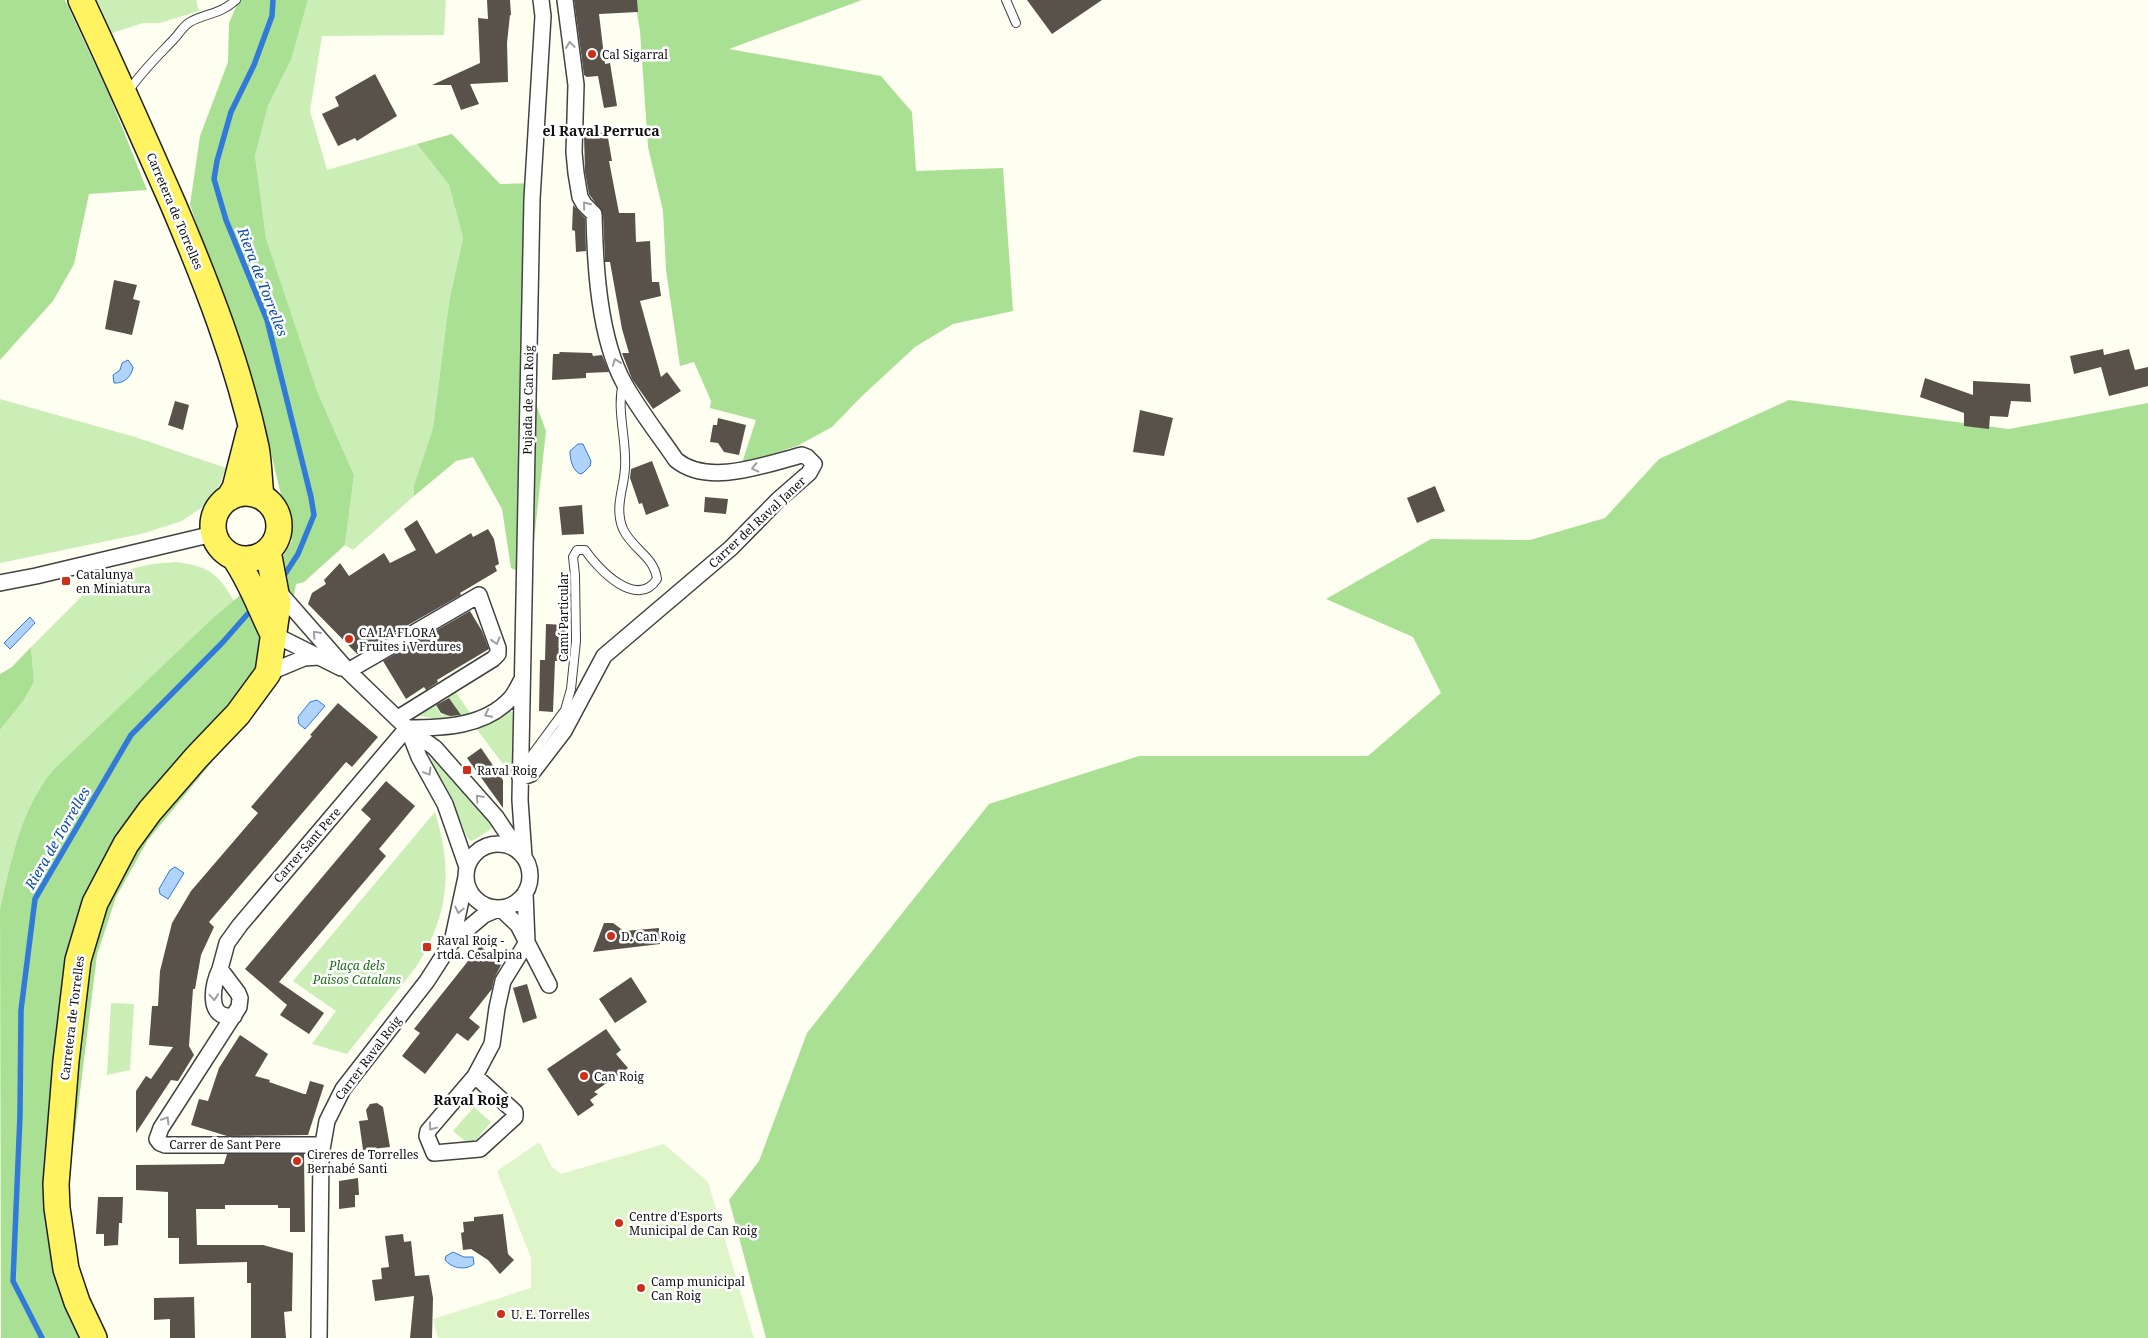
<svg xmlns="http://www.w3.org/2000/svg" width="2148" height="1338" font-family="'Noto Serif',serif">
  <rect width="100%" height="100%" fill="#fffff1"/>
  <path fill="#caeeb6" d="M97,0H196L199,11L160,23H143L112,33Z
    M308,0H446L444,35L322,36L310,111L327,170L417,144L449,185L463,238L449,302L433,428L414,485V496L353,550L345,545L354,475L317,391L266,238L255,156L268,106L291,60Z
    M0,399L135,437L226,468L216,493L210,502L182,521L141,534L0,563Z
    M176,562C208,566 218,573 234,601L54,769C21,807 11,861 0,909V730L24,700L34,682L31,647L103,575L153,564Z
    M455,691L470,713L468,714L437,719L416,715L434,703L442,716L445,714L451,716L458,711L447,695Z
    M509,709L513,713V774L511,775L476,728Z
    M428,747L493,824L491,829L472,841L468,839L454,806L437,776Z
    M435,812C449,859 451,896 430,942L425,940L421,949L425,952L416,967L347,1054L312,1044L336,1011L293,981Z
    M111,1003L134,1004L130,1070L107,1075Z
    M474,1107L491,1122L471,1146L453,1131Z"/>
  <path fill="#aae094" d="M0,0H65L110,97L147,190L89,194L74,264L53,301L0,360Z
    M239,0H308L291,60L268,106L255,156L266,238L317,391L354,475L345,545L304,582L296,584L280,679L148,840L116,897L97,955L66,1205L76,1276L106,1338H1L0,909C11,861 21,807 54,769L211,620L281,560L292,541L256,390L190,205L200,136L228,62L229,23Z
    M635,0H862L729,49L881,76L912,112L916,171L1003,168L1013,311L953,324L915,347L861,397L832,427L797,446L742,463L756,420L710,408L711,401L694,362L680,366L666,270L663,211L648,147L640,31Z
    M452,134L500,184L536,183V404L546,431L530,577L511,568L502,509L473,457L456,461L414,496V485L433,428L449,302L463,238L449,185L417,144Z
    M1789,400L2009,429L2148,403V1338H766L729,1200L759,1161L807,1033L989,804L1139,756H1368L1441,693L1413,637L1326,599L1431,539L1530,540L1605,518L1659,459Z
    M31,647L34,682L24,700L0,730V674L12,667Z"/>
  <path fill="#def4c9" d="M538,1143H540L551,1166L561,1174L664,1144L708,1182L754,1338H438L433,1319L531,1288V1258L497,1171Z"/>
  <path fill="#b0d3fb" stroke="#317ad9" d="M128,360L133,367C132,376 124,384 114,383L113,375L120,370L122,363Z
    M578,444H583L591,461L590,466L583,473L580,474C572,470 570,459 570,451Z
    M30,617L35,623L10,649L4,643Z
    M317,700L325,706L305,729L299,724L298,717L310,702Z
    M175,867L184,873L168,899L160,894L159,889L170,870Z
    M453,1252L464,1257H473L474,1264C466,1271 451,1268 445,1260L446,1256Z"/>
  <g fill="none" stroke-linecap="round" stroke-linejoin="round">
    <path stroke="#317ad9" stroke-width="5.5" d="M273,0L272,16L254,65L231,112L217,161L214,179L226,220L267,320L311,497L314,515L298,554L285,574
      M42,1338L13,1281L20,1115L21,1010L35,899L131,735L223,642L252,609"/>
  </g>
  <path fill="#59524a" d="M487,0H510L511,15H510L507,43L508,82L470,84L479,104L461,110L451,85H432L480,63L478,18L488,19Z
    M574,0H637L638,12L599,14L605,64L610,63L617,106L604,108L598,76L587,77L584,75Z
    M1027,0H1102L1052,34Z
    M375,74L397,116L357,141L355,138L338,146L322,114L339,106L335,97Z
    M607,132L612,161H609L619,213H635L636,242L650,241L652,282H659L661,296L640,301L661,377L667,372L681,391L653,409L632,379L622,353H629L622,329L610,262H605L603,214L589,194L585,172L584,135Z
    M573,205L585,218L586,251L576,252L575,231L572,230Z
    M114,280L137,285L133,299L140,301L132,335L105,329Z
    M2103,349L2104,355L2129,349L2135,370L2148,367V386L2109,396L2101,367L2074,374L2070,356Z
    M560,352L592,353L593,356L602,355L609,372L586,373V378L552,380L553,354H559Z
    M1925,378L1973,395V381L2030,384L2031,402L2011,401L2008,417L1990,416L1989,429L1964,426V413L1920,397Z
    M175,401L189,405L183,430L168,425Z
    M1140,410L1173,418L1164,456L1133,452Z
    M718,418L746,425L739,455L724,452L718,443L710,442L713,425H717Z
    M652,461L669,506L646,515L642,503L639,504L630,478L631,469Z
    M1435,486L1445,511L1417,523L1407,498Z
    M705,497L728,499L726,514L704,512Z
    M582,505L584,534L562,535L559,507Z
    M417,520L436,554L471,533L473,537L488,529L494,539L499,564L495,566L497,571L460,593L461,595L357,654L308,604L312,593L326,584L324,580L340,563L349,576L384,553L390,563L416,550L404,529Z
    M470,611L482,631L489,649L437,680L438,682L426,690L424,687L406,699L383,661Z
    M546,624L566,625V661H555L553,712L539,711L540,660H545Z
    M449,698L461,715L450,716L441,713L436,705Z
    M338,703L378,737L352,767L346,762L209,922L214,927L201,955L195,989H193L189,1046L194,1055L178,1081L171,1080L136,1133V1091L146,1076L151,1079L173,1047L149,1045L152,1006H158L160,971L172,923L191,891L258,813L251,807L312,736L310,735Z
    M481,748L503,780V808L467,758Z
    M386,781L415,806L379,849L386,856L279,982L324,1013L309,1034L280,1015L287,1005L245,969L371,819L361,810Z
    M604,923H613L624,931L659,928L660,944L593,952Z
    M480,946L502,963L494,979L492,989L469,1018L480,1027L468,1041L457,1033L425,1074L402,1056L420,1033L414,1029Z
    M631,977L647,1002L615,1023L599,999Z
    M527,984L537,1018L523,1023L513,988Z
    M606,1029L621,1050L616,1054L628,1068L594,1092L598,1094L590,1100L594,1105L578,1116L547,1069Z
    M240,1035L268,1054L255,1076L270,1080L269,1082L304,1094H306L310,1081L324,1085L308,1135L227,1136L191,1125L199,1099L208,1101L219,1068Z
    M377,1103L383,1107L390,1147L363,1150L359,1121L368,1120L366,1110L370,1104Z
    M227,1154H304L305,1232H290V1208H278V1205H225V1209H196L197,1245H263L293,1253L292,1311L284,1312L286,1338H251V1283H247V1262L179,1264V1238H168V1192L136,1190V1165L224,1164Z
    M358,1178L359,1195H355V1207L339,1209V1181Z
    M98,1197H123L122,1223H119L118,1245L104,1246V1234H96Z
    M503,1214L508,1254L514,1260L500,1274L488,1260L471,1249L463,1250L461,1233L464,1232L463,1222L474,1221V1217Z
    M403,1234L404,1242L411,1241L415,1276L429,1275L433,1298L432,1338H410L414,1296L375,1301L372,1280L382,1279L381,1268L389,1267L385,1236Z
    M194,1297L195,1338H170V1319L154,1320V1298Z"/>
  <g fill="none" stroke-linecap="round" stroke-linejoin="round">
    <g stroke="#424242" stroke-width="10">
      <path id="service" d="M1006,0L1016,23
        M128,92C141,72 158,56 174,39C180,33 182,27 190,22C206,13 219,15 236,0
        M523,767L565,710L571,689L576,641L575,575L573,557L577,550H585C598,569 637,610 657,579C654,556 632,549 623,529C614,507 624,489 625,468C627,440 616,410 623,383"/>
    </g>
    <g stroke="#424242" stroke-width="18">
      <path id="minor" d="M0,583L36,576L213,534
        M278,591L348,671L407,728L435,748L496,817L518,850
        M273,634L341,668
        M348,671L479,595L498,648V654L493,659L398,718
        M268,673L304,658L319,657
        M407,728C443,728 485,727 511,698C515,693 518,687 521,681
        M408,729L419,757L445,804L467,867
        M520,778L531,774L564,731L604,656L731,548L778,500L809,473L814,464L807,457L802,455C766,464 709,487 676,460C659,435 639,410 624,383C599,338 595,265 594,214L584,204L580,197L576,173L574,152L576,85L565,0
        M466 876a32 32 0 1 1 64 0a32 32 0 1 1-64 0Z
        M524,857L520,800L532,199L543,16L541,0
        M501,909L518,925L549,985
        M452,942L484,915L498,909
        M220,969L227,943L240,925L407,728
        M234,1016C205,1020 213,984 220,969L238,993L240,998L239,1007L161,1128L157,1139L160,1143L165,1145H322
        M475,1076L515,1112V1117L480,1149L434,1153L427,1136L428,1131L475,1076L492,1044L497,1008L503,981L527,942L525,893
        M319,1338L321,1155L327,1121L343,1089L427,981L452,942L466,877"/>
    </g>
    <g stroke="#202020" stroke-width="28">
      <path id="primary" d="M81,0C113,68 143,136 173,204C207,284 238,363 256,447C259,463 259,480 261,496
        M213 526a33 33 0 1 1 66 0a33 33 0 1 1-66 0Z
        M229,498L235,488L249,433
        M234,557C251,581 260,608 273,634
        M94,1338L77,1302L66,1269L57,1208L56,1184L66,1061L78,960L95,903L126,844L150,811L196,758L238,714L268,673L278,604L268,551"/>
    </g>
    <use href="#service" stroke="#fff" stroke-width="8"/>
    <use href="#minor" stroke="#fff" stroke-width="15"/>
    <use href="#primary" stroke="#fff361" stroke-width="25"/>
  </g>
  <defs><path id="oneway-chevron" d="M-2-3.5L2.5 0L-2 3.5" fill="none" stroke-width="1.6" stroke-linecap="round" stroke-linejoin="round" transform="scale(1.25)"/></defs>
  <g stroke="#9f9f9f">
    <use href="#oneway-chevron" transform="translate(570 45) rotate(-98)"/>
    <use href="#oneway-chevron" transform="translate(586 205) rotate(-129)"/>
    <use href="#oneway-chevron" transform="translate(616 362) rotate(-110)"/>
    <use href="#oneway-chevron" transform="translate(755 468) rotate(167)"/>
    <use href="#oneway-chevron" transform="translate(316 634) rotate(-131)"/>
    <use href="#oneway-chevron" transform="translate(496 641) rotate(73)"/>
    <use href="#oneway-chevron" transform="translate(488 714) rotate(153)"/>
    <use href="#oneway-chevron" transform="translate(428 772) rotate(59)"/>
    <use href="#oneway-chevron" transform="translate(479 798) rotate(-132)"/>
    <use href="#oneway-chevron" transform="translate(459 910) rotate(102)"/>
    <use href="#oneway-chevron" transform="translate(214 997) rotate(85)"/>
    <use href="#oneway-chevron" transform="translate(166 1120) rotate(-58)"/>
    <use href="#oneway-chevron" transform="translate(432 1127) rotate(127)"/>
  </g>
  <g fill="#cc2f1a" stroke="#fff" stroke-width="2">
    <circle cx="592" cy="54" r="5"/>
    <rect x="61" y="576" width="10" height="10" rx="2.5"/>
    <circle cx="349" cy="639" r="5"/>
    <rect x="462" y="765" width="10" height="10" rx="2.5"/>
    <circle cx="611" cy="936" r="5"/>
    <rect x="422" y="942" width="10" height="10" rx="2.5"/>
    <circle cx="584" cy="1076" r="5"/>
    <circle cx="297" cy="1161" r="5"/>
    <circle cx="619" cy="1223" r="5"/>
    <circle cx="641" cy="1288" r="5"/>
    <circle cx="501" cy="1314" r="5"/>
  </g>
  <g text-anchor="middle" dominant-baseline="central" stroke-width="5" stroke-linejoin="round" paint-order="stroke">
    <g font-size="12" fill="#0f0f0f" stroke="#fff" text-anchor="start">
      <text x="602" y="54">Cal Sigarral</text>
      <text x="76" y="574">Catalunya<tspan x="76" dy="14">en Miniatura</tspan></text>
      <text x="359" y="632">CA LA FLORA<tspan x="359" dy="14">Fruites i Verdures</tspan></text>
      <text x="477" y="770">Raval Roig</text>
      <text x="621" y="936">D. Can Roig</text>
      <text x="437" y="940">Raval Roig -<tspan x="437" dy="14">rtda. Cesalpina</tspan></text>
      <text x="594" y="1076">Can Roig</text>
      <text x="307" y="1154">Cireres de Torrelles<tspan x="307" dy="14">Bernabé Santi</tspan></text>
      <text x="629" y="1216">Centre d'Esports<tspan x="629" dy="14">Municipal de Can Roig</tspan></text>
      <text x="651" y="1281">Camp municipal<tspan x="651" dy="14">Can Roig</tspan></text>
      <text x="511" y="1314">U. E. Torrelles</text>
    </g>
    <g font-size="12" fill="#0f0f0f" stroke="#fff">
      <text transform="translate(175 211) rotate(67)">Carretera de Torrelles</text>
      <text transform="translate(528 400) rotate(-89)">Pujada de Can Roig</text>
      <text transform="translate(757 522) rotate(-43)">Carrer del Raval Janer</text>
      <text transform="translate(563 617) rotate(-90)">Camí Particular</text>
      <text transform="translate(307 845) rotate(-49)">Carrer Sant Pere</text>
      <text transform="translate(72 1018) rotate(-83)">Carretera de Torrelles</text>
      <text transform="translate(368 1058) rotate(-53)">Carrer Raval Roig</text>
      <text x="225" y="1144">Carrer de Sant Pere</text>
    </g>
    <g font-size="12" font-style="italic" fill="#1c6d19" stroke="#fff">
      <text x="357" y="965">Plaça dels<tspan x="357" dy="14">Països Catalans</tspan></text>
    </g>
    <g font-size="14" font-weight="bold" fill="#0f0f0f" stroke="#fff">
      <text x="601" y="130">el Raval Perruca</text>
      <text x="471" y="1099">Raval Roig</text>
    </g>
    <g font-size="14" font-style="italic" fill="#0c4cad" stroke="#fff">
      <text transform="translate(263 282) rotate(69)">Riera de Torrelles</text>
      <text transform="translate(57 838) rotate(-60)">Riera de Torrelles</text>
    </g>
  </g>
</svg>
